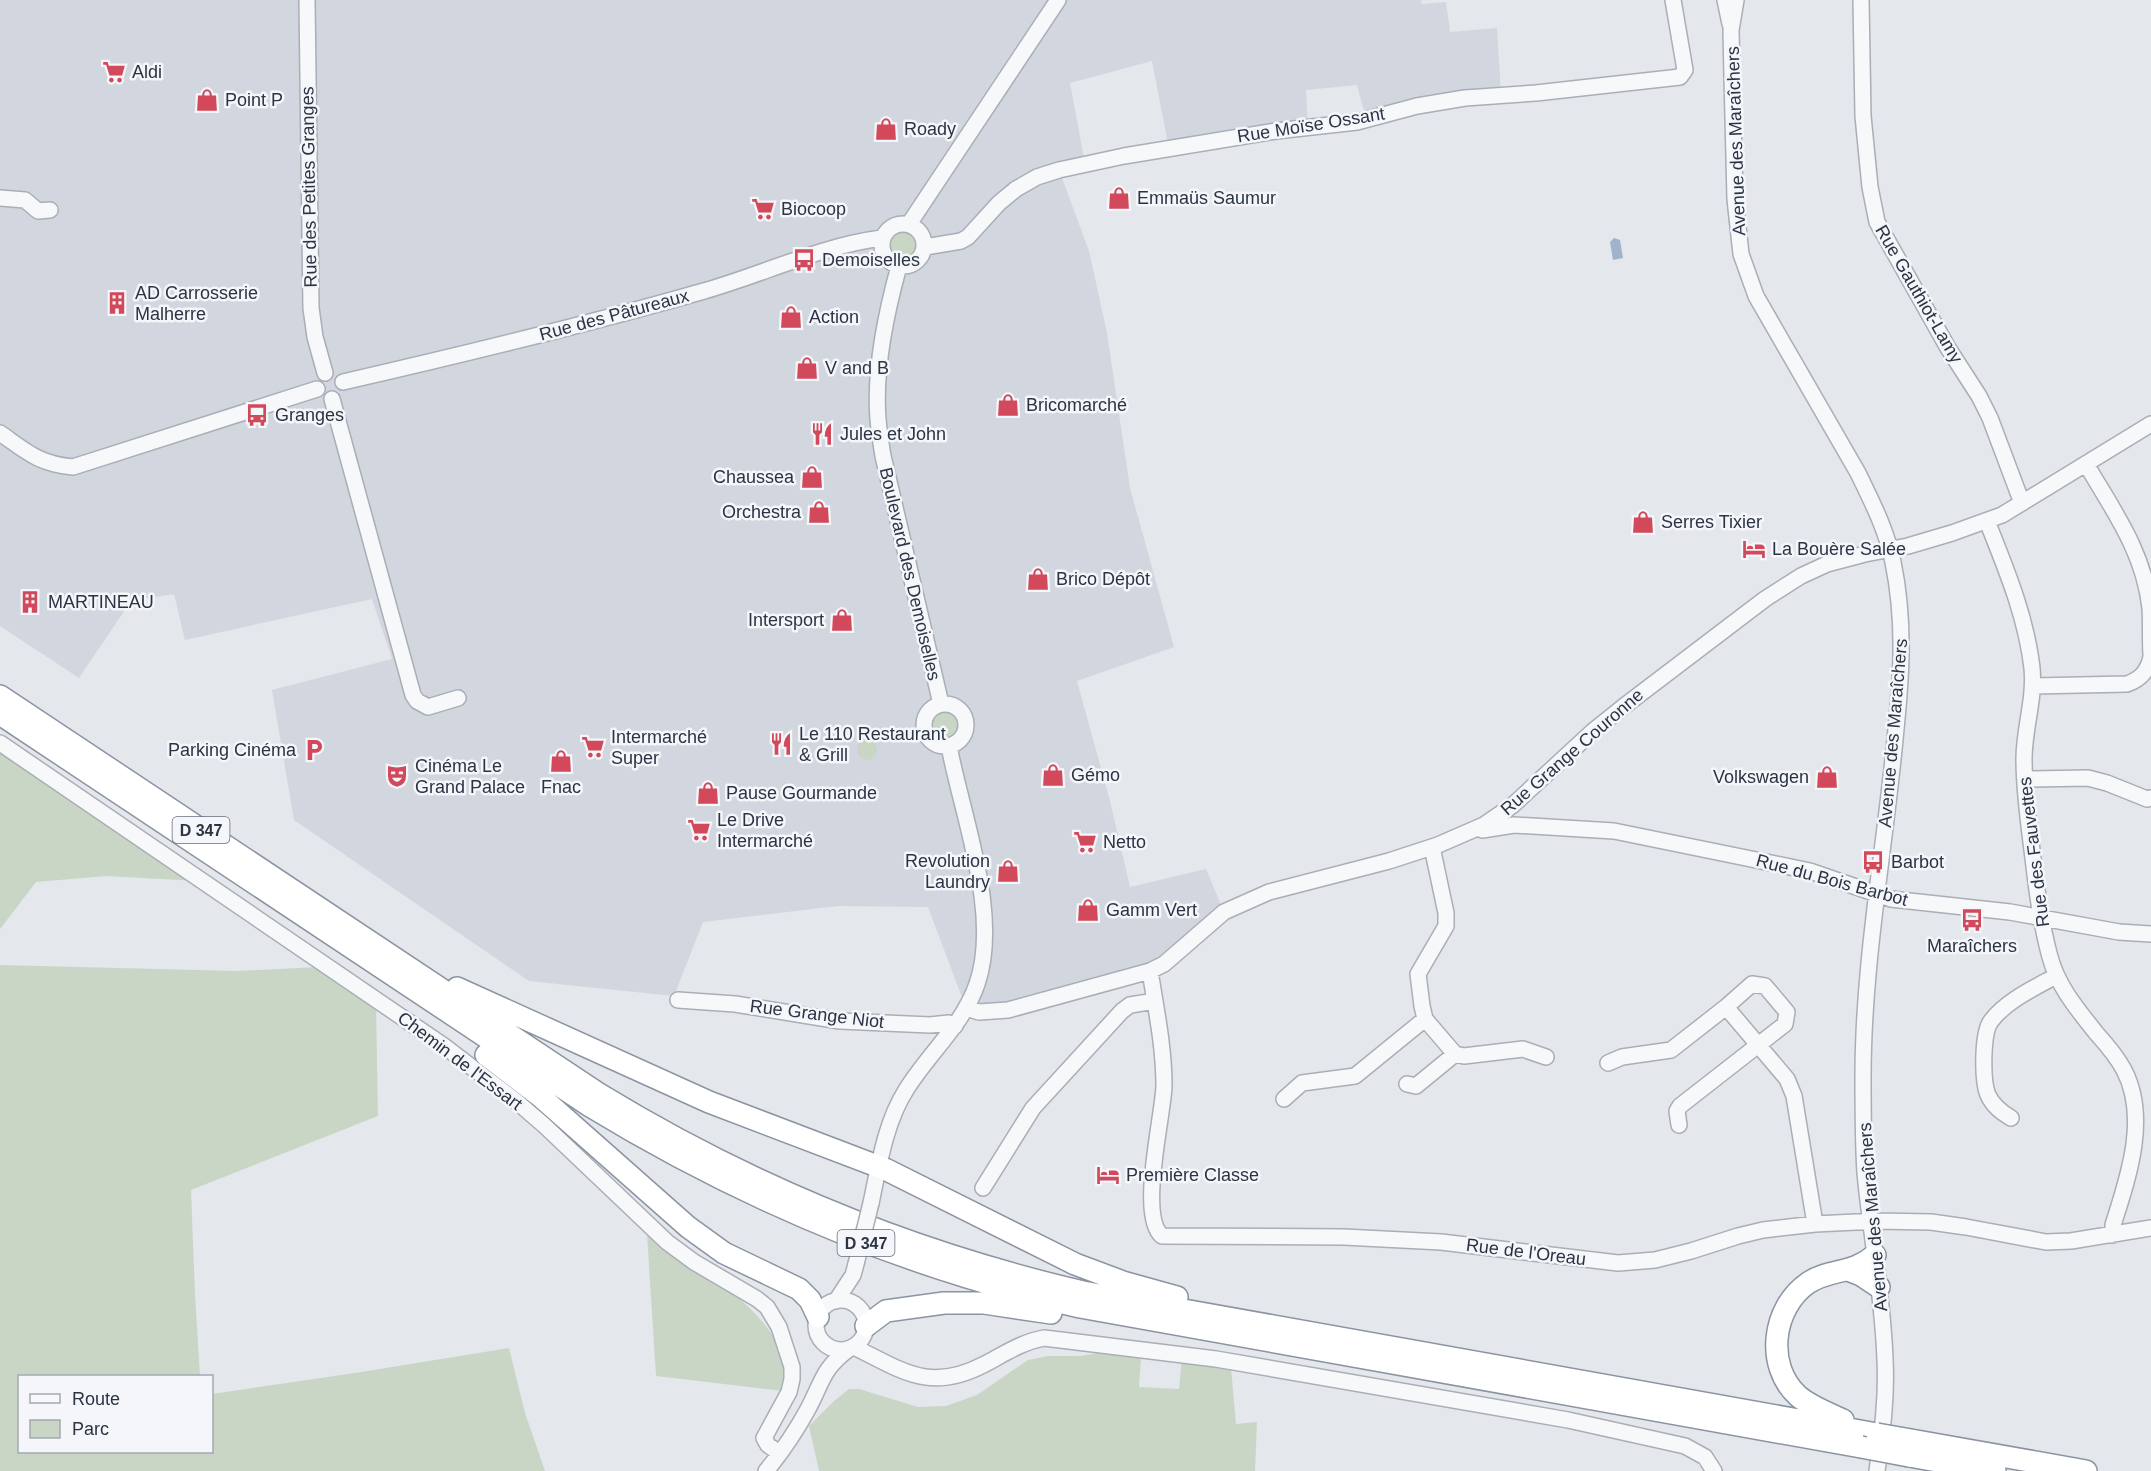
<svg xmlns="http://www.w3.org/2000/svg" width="2151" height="1471" font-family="Helvetica,sans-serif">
  <rect width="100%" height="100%" fill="#e4e7ec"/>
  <path fill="#d2d6de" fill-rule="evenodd" d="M0,0H1421L1422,4L1446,2L1450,32L1497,28L1501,95L1366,119L1357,85L1306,90L1308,127L1169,149L1152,61L1070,83L1085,164L1059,170L1089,251L1107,333L1130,488L1174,647L1077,681L1110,801L1130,887L1206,869L1224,912L1164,964L1022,1007L966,1008L928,907L838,906L703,922L674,996L529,981L294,820L272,690L392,659L372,599L185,640L174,594L131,601L79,678L0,626ZM899,223L909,224L916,228L924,239L925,247L920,258L908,266H899L889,261L884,256L881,246L885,232L890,227Z"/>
  <path fill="#c9d6c5" d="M890 244a14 14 0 1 1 28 0a14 14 0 1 1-28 0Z
    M928 725a15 15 0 1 1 30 0a15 15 0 1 1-30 0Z
    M857 750a10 10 0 1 1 20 0a10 10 0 1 1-20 0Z
    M0,748L198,881L106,876L36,882L0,929Z
    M0,965L236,971L319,967L376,1004L378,1116L191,1190L195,1295L200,1376H20V1452H212V1394L355,1373L509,1348L525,1413L545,1471H0Z
    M647,1233C689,1262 786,1316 785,1373C785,1379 784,1385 783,1391L656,1376Z
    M1107,1352L1141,1357L1139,1387L1179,1389L1182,1357L1231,1368L1236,1424L1257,1422L1255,1471H819L809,1426L834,1401L849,1389H859L918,1407L946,1406L977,1395L1028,1360L1048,1356H1079Z"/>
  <path fill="#9fb4cc" d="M1614,238L1620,240L1623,258L1613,260L1610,242Z"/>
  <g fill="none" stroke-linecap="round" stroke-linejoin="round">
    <g stroke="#a9aeb7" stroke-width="18">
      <path id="minor" d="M307,0L311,308L315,337L325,373
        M1725,0L1730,24
        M1736,0L1731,30L1732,77L1735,199L1741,254L1756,296L1858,473C1872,502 1887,531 1893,562C1907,630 1900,692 1893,759C1882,865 1863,970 1863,1077C1863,1109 1863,1141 1865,1173C1871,1236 1883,1297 1885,1360C1887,1397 1882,1434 1877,1471
        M1861,0L1863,116L1870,187L1877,222L1948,348L1979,396L1990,418L2022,503
        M0,198L25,200L38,211L50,210
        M882 245a21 21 0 1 1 42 0a21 21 0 1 1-42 0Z
        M909,224L1058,0
        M925,247L961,241L968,237L999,203L1016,189L1037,177L1059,170L1124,156L1276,131L1357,122L1417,106L1465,98L1536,93L1680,77L1685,70L1673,0
        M899,266C886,313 874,370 878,419C879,431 881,444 883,456L941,704
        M343,382C465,354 585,325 704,291C764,274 820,246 882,238
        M332,399L413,695L417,701L428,707L458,698
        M0,433C27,452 39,464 73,467L317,389
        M2086,464C2113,510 2144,552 2150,608C2151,623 2150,639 2151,655
        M1987,521C2006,569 2026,616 2032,668C2035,700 2024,728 2024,759C2024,793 2029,825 2033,858C2037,892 2041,924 2050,957C2058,987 2078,1010 2097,1034C2107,1045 2117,1057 2124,1070C2149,1118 2128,1178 2113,1225V1235
        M2033,686L2127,684C2141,679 2148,671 2151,657
        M924 725a21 21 0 1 1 42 0a21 21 0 1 1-42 0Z
        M0,743L444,1046L516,1101L545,1126L667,1242L694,1262L757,1299L767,1307L779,1327L792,1367V1379L789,1392L764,1438L768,1445L779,1453
        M2025,779L2088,778L2107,783L2147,799L2151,798
        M1482,830L1514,825L1614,831L1810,871L1891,899L2010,912L2119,932L2151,934
        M1432,847L1446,913V926L1418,974L1422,1006L1425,1019L1455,1054L1464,1056L1523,1049L1546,1057
        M1150,971C1156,1009 1164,1047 1164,1086C1163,1117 1138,1216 1162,1236L1344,1237L1441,1242L1618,1263L1655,1260L1691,1251L1738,1236L1763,1230L1815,1224L1877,1221L1931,1222L1966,1227L2046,1242L2071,1241L2151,1228
        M678,1000L735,1004L840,1021L930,1025L949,1023L955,1026
        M966,1008L979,1012L1008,1010L1150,971L1164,964L1224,912L1269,892L1389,861L1438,845L1484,825L1513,805L1593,731L1623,707L1765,599L1801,576L1827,564L1865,554L1908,546L1952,533L2002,515L2151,424
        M1608,1063L1622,1057L1671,1050L1726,1007L1787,1079L1794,1096L1815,1224
        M1407,1084L1416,1086L1455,1054
        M1284,1099L1302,1083L1355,1076L1425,1019
        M2011,1118C2001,1112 1993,1106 1988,1095C1982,1081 1982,1033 1991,1021C2006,1001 2034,988 2056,976
        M1679,1125L1677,1111L1680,1106L1785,1024L1787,1012L1765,986L1752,984L1726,1007
        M983,1188L1033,1108L1122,1011L1130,1005L1155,1001
        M871,1203C879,1166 885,1123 906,1090C928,1054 963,1025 977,984C1001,914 962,816 949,746
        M816 1325a25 25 0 1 1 50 0a25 25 0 1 1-50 0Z
        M836,1301L853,1275L856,1264
        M854,1347C903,1371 930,1393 985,1364C1004,1354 1022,1342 1044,1338L1216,1359L1568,1420L1685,1446L1705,1457L1714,1471
        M766,1471C782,1452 796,1431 808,1409C823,1381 822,1369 849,1349"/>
    </g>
    <g stroke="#8b94a3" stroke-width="24">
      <path id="highway" d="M0,696L599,1094C750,1186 911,1252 1083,1292L1877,1434
        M0,714L590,1106C743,1199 906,1268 1080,1307L1861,1447
        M457,988L709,1102L885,1169L1075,1264L1123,1282L1177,1297
        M486,1055L541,1097L688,1227L724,1253L799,1289L810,1300L818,1317
        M1848,1270L1861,1275L1879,1287
        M866,1326L886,1311L944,1303H984L1051,1313
        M1843,1420C1828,1413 1811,1407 1798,1396C1765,1366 1772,1308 1808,1283C1831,1268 1852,1275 1875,1255
        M1911,1440L2086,1471
        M1909,1456L1995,1471"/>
    </g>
    <use href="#minor" stroke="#f7f8fa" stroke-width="15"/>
    <use href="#highway" stroke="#fff" stroke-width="21"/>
    <g stroke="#a9aeb7" stroke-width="18" stroke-linecap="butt">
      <path id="minor-bridge" d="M856,1264L871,1203"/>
    </g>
    <g stroke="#8b94a3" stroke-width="24" stroke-linecap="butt">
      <path id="highway-bridge" d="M1877,1434L1911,1440
        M1861,1447L1909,1456"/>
    </g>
    <use href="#minor-bridge" stroke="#f7f8fa" stroke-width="15"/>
    <use href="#highway-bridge" stroke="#fff" stroke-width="21"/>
  </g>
  <defs>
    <g id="supermarket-bare" transform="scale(1.8)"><path d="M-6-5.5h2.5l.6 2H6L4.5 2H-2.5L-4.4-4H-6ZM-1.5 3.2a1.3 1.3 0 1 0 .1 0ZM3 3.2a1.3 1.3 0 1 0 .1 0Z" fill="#d1495b" stroke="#f4f6f9" stroke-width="2.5" paint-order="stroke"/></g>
    <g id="shop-bare" transform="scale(1.8)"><path d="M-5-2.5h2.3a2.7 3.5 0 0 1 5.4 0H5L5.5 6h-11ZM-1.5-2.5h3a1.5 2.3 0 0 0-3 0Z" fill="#d1495b" stroke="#f4f6f9" stroke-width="2.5" paint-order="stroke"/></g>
    <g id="bus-bare" transform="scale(1.8)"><path d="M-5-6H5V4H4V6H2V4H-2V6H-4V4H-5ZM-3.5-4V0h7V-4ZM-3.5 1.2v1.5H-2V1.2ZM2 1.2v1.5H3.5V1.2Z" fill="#d1495b" stroke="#f4f6f9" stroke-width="2.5" paint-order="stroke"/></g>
    <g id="building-bare" transform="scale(1.8)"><path d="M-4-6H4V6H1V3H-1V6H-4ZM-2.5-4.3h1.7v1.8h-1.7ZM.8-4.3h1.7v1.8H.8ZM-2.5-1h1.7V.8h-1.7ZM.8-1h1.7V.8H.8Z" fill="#d1495b" stroke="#f4f6f9" stroke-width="2.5" paint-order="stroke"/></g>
    <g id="restaurant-bare" transform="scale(1.8)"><path d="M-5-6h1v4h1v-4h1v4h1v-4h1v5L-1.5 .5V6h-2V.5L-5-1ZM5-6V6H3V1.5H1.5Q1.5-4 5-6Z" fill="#d1495b" stroke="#f4f6f9" stroke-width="2.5" paint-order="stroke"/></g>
    <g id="hotel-bare" transform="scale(1.8)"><path d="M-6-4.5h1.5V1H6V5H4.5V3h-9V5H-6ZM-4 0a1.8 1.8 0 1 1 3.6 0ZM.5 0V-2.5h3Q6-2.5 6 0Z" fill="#d1495b" stroke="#f4f6f9" stroke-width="2.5" paint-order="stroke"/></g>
    <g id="parking-bare" transform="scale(1.8)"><path d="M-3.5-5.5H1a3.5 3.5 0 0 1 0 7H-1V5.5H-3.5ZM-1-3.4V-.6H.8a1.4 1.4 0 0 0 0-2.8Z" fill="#d1495b" stroke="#f4f6f9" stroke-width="2.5" paint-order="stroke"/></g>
    <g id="theatre-bare" transform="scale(1.8)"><path d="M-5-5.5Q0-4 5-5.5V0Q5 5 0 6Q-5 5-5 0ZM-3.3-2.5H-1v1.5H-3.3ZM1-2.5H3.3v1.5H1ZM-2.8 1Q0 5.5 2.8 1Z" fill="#d1495b" stroke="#f4f6f9" stroke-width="2.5" paint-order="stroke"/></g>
  </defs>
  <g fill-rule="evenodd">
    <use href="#supermarket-bare" x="114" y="72"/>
    <use href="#shop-bare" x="207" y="100"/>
    <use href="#shop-bare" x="886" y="129"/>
    <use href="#shop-bare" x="1119" y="198"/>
    <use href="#supermarket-bare" x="763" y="209"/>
    <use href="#bus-bare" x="804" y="260"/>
    <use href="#building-bare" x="117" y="303"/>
    <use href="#shop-bare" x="791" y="317"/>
    <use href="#shop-bare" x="807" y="368"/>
    <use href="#shop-bare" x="1008" y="405"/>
    <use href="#bus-bare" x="257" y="415"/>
    <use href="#restaurant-bare" x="822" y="434"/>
    <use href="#shop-bare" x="812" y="477"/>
    <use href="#shop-bare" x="819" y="512"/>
    <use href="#shop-bare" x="1643" y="522"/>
    <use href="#hotel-bare" x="1754" y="549"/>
    <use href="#shop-bare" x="1038" y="579"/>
    <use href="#building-bare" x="30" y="602"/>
    <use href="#shop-bare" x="842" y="620"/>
    <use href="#restaurant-bare" x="781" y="744"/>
    <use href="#supermarket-bare" x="593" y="747"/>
    <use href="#parking-bare" x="314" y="750"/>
    <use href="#shop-bare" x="561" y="761"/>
    <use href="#shop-bare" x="1053" y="775"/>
    <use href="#theatre-bare" x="397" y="776"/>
    <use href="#shop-bare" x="1827" y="777"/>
    <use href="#shop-bare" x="708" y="793"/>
    <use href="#supermarket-bare" x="699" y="830"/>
    <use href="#supermarket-bare" x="1085" y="842"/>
    <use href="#bus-bare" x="1873" y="862"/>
    <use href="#shop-bare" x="1008" y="871"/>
    <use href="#shop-bare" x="1088" y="910"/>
    <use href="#bus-bare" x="1972" y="920"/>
    <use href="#hotel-bare" x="1108" y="1175"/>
  </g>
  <g text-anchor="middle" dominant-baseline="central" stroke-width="5" stroke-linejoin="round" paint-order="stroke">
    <g fill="#f4f6f9" stroke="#676e7b" stroke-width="1.5">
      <rect x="172.5" y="817" width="57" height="26" rx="4.5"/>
      <rect x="837.5" y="1230" width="57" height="26" rx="4.5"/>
    </g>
    <g font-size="16" font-weight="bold" fill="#2b3445">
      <text x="201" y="830">D 347</text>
      <text x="866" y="1243">D 347</text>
    </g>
    <g font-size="18" fill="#2b3445" stroke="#f4f6f9" text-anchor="start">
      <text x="132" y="72">Aldi</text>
      <text x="225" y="100">Point P</text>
      <text x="904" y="129">Roady</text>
      <text x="1137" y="198">Emmaüs Saumur</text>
      <text x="781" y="209">Biocoop</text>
      <text x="822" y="260">Demoiselles</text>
      <text x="135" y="293">AD Carrosserie<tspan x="135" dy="21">Malherre</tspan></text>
      <text x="809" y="317">Action</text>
      <text x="825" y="368">V and B</text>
      <text x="1026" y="405">Bricomarché</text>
      <text x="275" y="415">Granges</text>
      <text x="840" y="434">Jules et John</text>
      <text x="794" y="477" text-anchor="end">Chaussea</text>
      <text x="801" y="512" text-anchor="end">Orchestra</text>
      <text x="1661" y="522">Serres Tixier</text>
      <text x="1772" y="549">La Bouère Salée</text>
      <text x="1056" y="579">Brico Dépôt</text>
      <text x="48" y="602">MARTINEAU</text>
      <text x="824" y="620" text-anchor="end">Intersport</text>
      <text x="799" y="734">Le 110 Restaurant<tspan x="799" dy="21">&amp; Grill</tspan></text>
      <text x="611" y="737">Intermarché<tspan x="611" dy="21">Super</tspan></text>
      <text x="296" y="750" text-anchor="end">Parking Cinéma</text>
      <text x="415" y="766">Cinéma Le<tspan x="415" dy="21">Grand Palace</tspan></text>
      <text x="1071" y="775">Gémo</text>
      <text x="1809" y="777" text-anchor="end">Volkswagen</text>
      <text x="561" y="787" text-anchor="middle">Fnac</text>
      <text x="726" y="793">Pause Gourmande</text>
      <text x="717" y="820">Le Drive<tspan x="717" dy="21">Intermarché</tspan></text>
      <text x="1103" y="842">Netto</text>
      <text x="990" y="861" text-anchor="end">Revolution<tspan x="990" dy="21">Laundry</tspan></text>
      <text x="1891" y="862">Barbot</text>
      <text x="1106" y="910">Gamm Vert</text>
      <text x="1972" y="946" text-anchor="middle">Maraîchers</text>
      <text x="1126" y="1175">Première Classe</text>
    </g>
    <g font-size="18" fill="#2b3445" stroke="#f4f6f9">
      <text transform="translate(1311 125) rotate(-9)">Rue Moïse Ossant</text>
      <text transform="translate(1736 141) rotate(-92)">Avenue des Maraîchers</text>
      <text transform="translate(309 187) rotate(-91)">Rue des Petites Granges</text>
      <text transform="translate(1919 294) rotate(60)">Rue Gauthiot-Lamy</text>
      <text transform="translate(614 315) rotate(-15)">Rue des Pâtureaux</text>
      <text transform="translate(910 574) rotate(77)">Boulevard des Demoiselles</text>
      <text transform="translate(1893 733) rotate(-85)">Avenue des Maraîchers</text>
      <text transform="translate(1572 752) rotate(-41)">Rue Grange Couronne</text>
      <text transform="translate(2034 852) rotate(-97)">Rue des Fauvettes</text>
      <text transform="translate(1832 880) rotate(15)">Rue du Bois Barbot</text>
      <text transform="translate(817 1014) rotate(7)">Rue Grange Niot</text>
      <text transform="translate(460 1061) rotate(37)">Chemin de l'Essart</text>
      <text transform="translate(1873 1217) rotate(-95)">Avenue des Maraîchers</text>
      <text transform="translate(1526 1252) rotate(7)">Rue de l'Oreau</text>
    </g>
  </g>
  <rect x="18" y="1375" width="195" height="78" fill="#f4f6f9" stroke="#a4a8b1" stroke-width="1.5"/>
  <rect x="30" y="1394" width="30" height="9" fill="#f7f8fa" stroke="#a4a8b1" stroke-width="1.5"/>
  <text x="72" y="1405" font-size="18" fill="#2b3445">Route</text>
  <rect x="30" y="1420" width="30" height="18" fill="#c9d6c5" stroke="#a4a8b1" stroke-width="1.5"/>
  <text x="72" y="1435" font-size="18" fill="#2b3445">Parc</text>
</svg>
